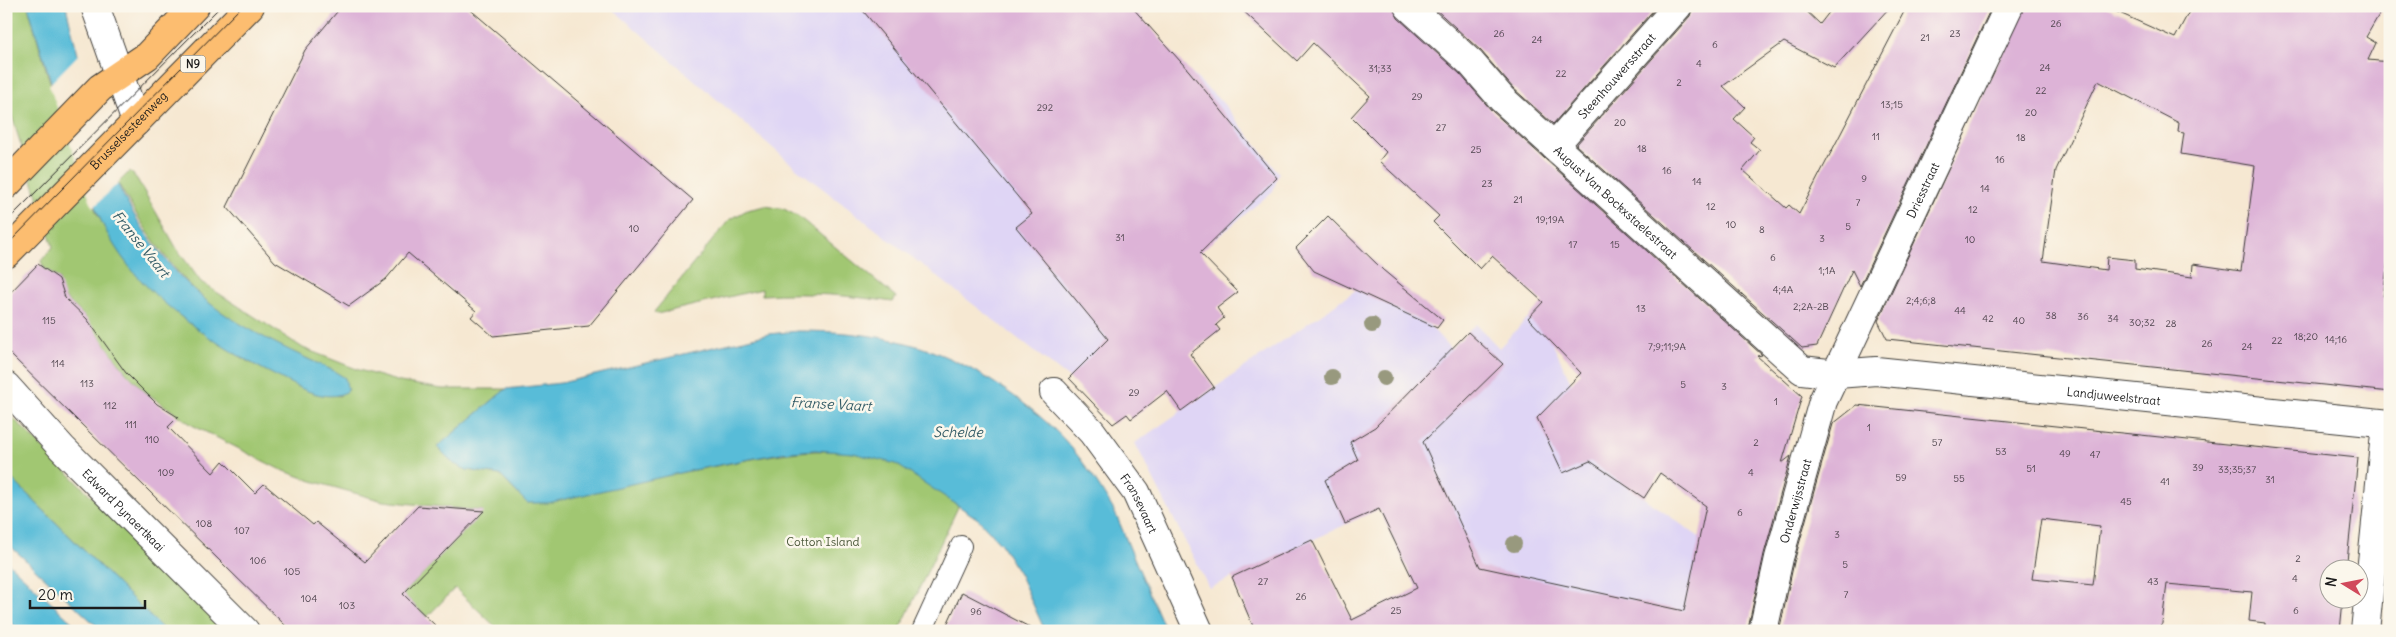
<svg xmlns="http://www.w3.org/2000/svg" width="2396" height="637" font-family="Delius,sans-serif">
  <rect width="100%" height="100%" fill="#fbf7ec"/>
  <filter id="ink" filterUnits="userSpaceOnUse"><feTurbulence type="fractalNoise" baseFrequency=".02" numOctaves="2"/><feDisplacementMap in="SourceGraphic" scale="10" xChannelSelector="R" yChannelSelector="G"/><feConvolveMatrix kernelMatrix="1 2 1 2 8 2 1 2 1" color-interpolation-filters="sRGB"/></filter>
  <filter id="wash" filterUnits="userSpaceOnUse"><feTurbulence type="fractalNoise" baseFrequency=".0096" numOctaves="4" result="noise"/><feDisplacementMap in="SourceGraphic" scale="20" xChannelSelector="R" yChannelSelector="G"/><feGaussianBlur stdDeviation="1.12" result="paint"/><feColorMatrix in="noise" values="0 0 0 0 0 0 0 0 0 0 0 0 0 0 0 0 0 1.4 0 .05"/><feComposite in="paint" operator="in"/></filter>
  <g filter="url(#wash)">
    <rect width="100%" height="100%" fill="#f6e8d2"/>
    <path fill="#dfd5f5" d="M609,6H1131L1189,71L1222,102L1279,173L1273,191L1206,247L1069,378L796,168Z
      M1356,290L1429,325L1451,349L1476,324L1499,348L1536,309L1582,405L1591,461L1749,572L1737,631H1369L1424,603L1379,509L1209,588L1135,443Z"/>
    <path fill="#a1c772" stroke="#5e7247" d="M6,6H28L48,76L97,214L179,315L247,361L304,389L315,393L340,396L334,371C287,349 233,328 196,291C164,260 140,222 118,183L130,171L137,179L177,249L201,282L303,348L359,370L400,382L442,389H506L437,447L454,464L467,470L500,475L518,494C573,487 628,481 683,472C753,461 826,435 895,464C916,473 939,492 959,505L899,631H500L455,588L427,617L403,594L483,511L383,501L312,481L279,469L192,425L144,391L124,370L84,316L62,295L59,279L44,268L41,261L53,247L10,110L6,113Z
      M765,206L784,209L799,217L896,297L893,302C845,295 810,292 762,295V289L657,314L654,312L729,220L747,210Z
      M6,411L227,631H165L6,473Z"/>
    <path fill="#59bcd8" stroke="#3a6c7a" d="M28,6H66C76,50 88,92 102,134C107,151 111,169 118,185C142,234 180,285 226,315C260,337 297,354 334,371L345,378L348,391C325,405 295,385 274,375C217,346 148,301 114,245C97,218 88,187 77,158C59,108 43,58 28,6Z
      M798,331C835,331 873,334 910,344C962,358 1016,393 1055,430C1078,452 1097,482 1113,509C1120,522 1125,537 1131,551C1143,578 1154,604 1166,631H1045L1020,575L1001,544L978,519L896,464L853,453L815,450L781,453L684,472L548,503H527L500,475L467,470L454,464L437,447L506,389L561,383L769,334Z
      M6,473L12,479L165,631H102L6,542Z
      M6,561L78,628L81,631H20L6,618Z"/>
    <path fill="#f6e8d2" d="M79,54L120,181L93,208L49,85Z"/>
    <g id="blocks">
      <path fill="#ddb3d7" fill-rule="evenodd" d="M342,6H466L693,200L589,326L493,336L471,317L476,311L408,253L386,279L349,306L275,262L227,207L305,50Z
        M859,6H1131L1189,71L1277,178L1200,253L1238,292L1217,308L1224,318L1216,325L1220,330L1190,354L1214,387L1181,411L1167,391L1131,419L1127,414L1113,424L1069,378L1108,339L1016,227L1032,214Z
        M1238,6H1393L1398,18L1460,74L1492,111L1762,355L1757,356L1802,396L1782,463L1791,456L1764,554L1748,628L1727,627V631H1255L1232,577L1312,540L1352,620L1417,588L1379,509L1345,524L1325,480L1358,460L1350,442L1375,427L1468,332L1503,364L1423,442L1480,567L1684,611L1706,506L1660,473L1644,498L1590,461L1563,473L1537,418L1581,373L1528,318L1543,302L1492,256L1480,269L1433,222L1439,216L1379,161L1386,152L1351,117L1370,96L1313,43L1297,61Z
        M1432,6H1657L1553,124L1513,88L1481,51Z
        M1693,6H1801L1820,24L1834,6H1891L1834,68L1784,42L1723,86L1745,107L1734,119L1754,137L1750,142L1760,150L1743,170L1786,208L1789,205L1799,214L1907,6H1992L1860,286L1852,270L1817,346L1802,348L1576,145L1690,16Z
        M2024,6H2104L2175,38L2192,6H2384L2366,37L2376,43L2368,60L2390,62V244L2383,297L2390,298V392L1887,339L1878,321ZM2098,81L2179,123L2178,132L2184,133L2181,154L2255,166L2241,271L2193,264L2192,277L2135,269V260L2107,257L2106,270L2043,261L2056,170Z
        M1328,216L1383,270L1443,320L1437,328L1314,271L1296,248Z
        M38,264L59,279L65,298L87,319L126,373L157,404L178,417L168,427L213,473L223,461L255,493L264,484L313,525L316,522L365,562L418,506L484,511L403,594L441,631H291L6,350V297Z
        M1857,405L2358,458L2346,570H2328V600H2343L2340,631H2265V623L2249,621L2252,592L2167,584L2161,631H1791V628H1780L1794,562L1833,424ZM2041,519L2100,526L2093,585L2032,579Z
        M962,592L1037,631H944Z"/>
    </g>
  </g>
  <g filter="url(#ink)">
    <use href="#blocks" fill-opacity="0" stroke="#3d3b37" stroke-width="1"/>
    <g fill="none" stroke-linecap="round" stroke-linejoin="round">
      <g stroke="#3d3b37" stroke-width="22">
        <path id="lane" d="M922,631L961,546"/>
      </g>
      <g stroke="#3d3b37" stroke-width="30">
        <g id="street">
          <path d="M95,6L136,122"/>
          <path id="s1" d="M1408,6L1471,63L1502,99L1802,370L1837,374L1876,371L2390,424"/>
          <path id="s2" d="M1554,146L1678,6"/>
          <path id="s3" d="M6,386L62,448L245,631"/>
          <path id="s4" d="M1054,392L1092,432L1136,492L1199,631"/>
          <path id="s5" d="M1763,631L1779,558L1823,401L2009,6"/>
          <path d="M2365,631L2386,424"/>
        </g>
      </g>
      <g stroke="#3d3b37" stroke-width="30">
        <g id="primary">
          <path d="M6,185L100,88L147,56L195,6"/>
          <path id="s6" d="M6,254L250,6"/>
        </g>
      </g>
      <use href="#lane" stroke="#fff" stroke-width="20"/>
      <use href="#street" stroke="#fff" stroke-width="28"/>
      <use href="#primary" stroke="#fcbd6f" stroke-width="28"/>
      <path stroke="#1c1c1c" stroke-width="1" d="M6,222L221,6
        M6,246L242,6"/>
    </g>
    <g fill="#98997e">
      <circle cx="1372" cy="325" r="8"/>
      <circle cx="1332" cy="377" r="8"/>
      <circle cx="1384" cy="378" r="8"/>
      <circle cx="1514" cy="544" r="8"/>
    </g>
  </g>
  <g text-anchor="middle" dominant-baseline="central" stroke-width="5" stroke-linejoin="round" paint-order="stroke">
    <g font-size="10" fill="#4c424b">
      <text x="2056" y="23">26</text>
      <text x="1499" y="33">26</text>
      <text x="1955" y="33">23</text>
      <text x="1925" y="37">21</text>
      <text x="1537" y="39">24</text>
      <text x="1715" y="44">6</text>
      <text x="1699" y="63">4</text>
      <text x="2045" y="67">24</text>
      <text x="1380" y="68">31;33</text>
      <text x="1561" y="73">22</text>
      <text x="1679" y="82">2</text>
      <text x="2041" y="90">22</text>
      <text x="1417" y="96">29</text>
      <text x="1892" y="104">13;15</text>
      <text x="1045" y="107">292</text>
      <text x="2031" y="112">20</text>
      <text x="1620" y="122">20</text>
      <text x="1441" y="127">27</text>
      <text x="1876" y="136">11</text>
      <text x="2021" y="137">18</text>
      <text x="1642" y="148">18</text>
      <text x="1476" y="149">25</text>
      <text x="2000" y="159">16</text>
      <text x="1667" y="170">16</text>
      <text x="1864" y="178">9</text>
      <text x="1697" y="181">14</text>
      <text x="1487" y="183">23</text>
      <text x="1985" y="188">14</text>
      <text x="1518" y="199">21</text>
      <text x="1858" y="202">7</text>
      <text x="1711" y="206">12</text>
      <text x="1973" y="209">12</text>
      <text x="1550" y="219">19;19A</text>
      <text x="1731" y="224">10</text>
      <text x="1848" y="226">5</text>
      <text x="634" y="228">10</text>
      <text x="1762" y="229">8</text>
      <text x="1120" y="237">31</text>
      <text x="1822" y="238">3</text>
      <text x="1970" y="239">10</text>
      <text x="1573" y="244">17</text>
      <text x="1615" y="244">15</text>
      <text x="1773" y="257">6</text>
      <text x="1827" y="270">1;1A</text>
      <text x="1783" y="289">4;4A</text>
      <text x="1921" y="300">2;4;6;8</text>
      <text x="1811" y="306">2;2A-2B</text>
      <text x="1641" y="308">13</text>
      <text x="1960" y="310">44</text>
      <text x="2051" y="315">38</text>
      <text x="2083" y="316">36</text>
      <text x="1988" y="318">42</text>
      <text x="2113" y="318">34</text>
      <text x="49" y="320">115</text>
      <text x="2019" y="320">40</text>
      <text x="2142" y="322">30;32</text>
      <text x="2171" y="323">28</text>
      <text x="2306" y="336">18;20</text>
      <text x="2336" y="339">14;16</text>
      <text x="2277" y="340">22</text>
      <text x="2207" y="343">26</text>
      <text x="1667" y="346">7;9;11;9A</text>
      <text x="2247" y="346">24</text>
      <text x="58" y="363">114</text>
      <text x="87" y="383">113</text>
      <text x="1683" y="384">5</text>
      <text x="1724" y="386">3</text>
      <text x="1134" y="392">29</text>
      <text x="1776" y="401">1</text>
      <text x="110" y="405">112</text>
      <text x="131" y="424">111</text>
      <text x="1869" y="427">1</text>
      <text x="152" y="439">110</text>
      <text x="1756" y="442">2</text>
      <text x="1937" y="442">57</text>
      <text x="2001" y="451">53</text>
      <text x="2065" y="453">49</text>
      <text x="2095" y="454">47</text>
      <text x="2198" y="467">39</text>
      <text x="2031" y="468">51</text>
      <text x="2237" y="469">33;35;37</text>
      <text x="166" y="472">109</text>
      <text x="1751" y="472">4</text>
      <text x="1901" y="477">59</text>
      <text x="1959" y="478">55</text>
      <text x="2270" y="479">31</text>
      <text x="2165" y="481">41</text>
      <text x="2126" y="501">45</text>
      <text x="1740" y="512">6</text>
      <text x="204" y="523">108</text>
      <text x="242" y="530">107</text>
      <text x="1837" y="534">3</text>
      <text x="2298" y="558">2</text>
      <text x="258" y="560">106</text>
      <text x="1845" y="564">5</text>
      <text x="292" y="571">105</text>
      <text x="2295" y="578">4</text>
      <text x="1263" y="581">27</text>
      <text x="2153" y="581">43</text>
      <text x="1846" y="594">7</text>
      <text x="1301" y="596">26</text>
      <text x="309" y="598">104</text>
      <text x="347" y="605">103</text>
      <text x="1396" y="610">25</text>
      <text x="2296" y="610">6</text>
      <text x="976" y="611">96</text>
    </g>
    <rect fill="#fbf7ec" stroke="#5f5e5a" stroke-width="1" x="180.5" y="55.5" width="25" height="17" rx="4"/>
    <g font-size="11" font-weight="bold" fill="#1c1c1c">
      <text x="193" y="64">N9</text>
    </g>
    <g font-size="12" fill="#1c1c1c" stroke="#fbf7ec">
      <text stroke="none"><textPath href="#s2" startOffset="94">Steenhouwersstraat</textPath></text>
      <text stroke="none"><textPath href="#s6" startOffset="174">Brusselsesteenweg</textPath></text>
      <text stroke="none"><textPath href="#s5" startOffset="471">Driesstraat</textPath></text>
      <text stroke="none"><textPath href="#s1" startOffset="286">August Van Bockxstaelestraat</textPath></text>
      <text stroke="none"><textPath href="#s1" startOffset="850">Landjuweelstraat</textPath></text>
      <text stroke="none"><textPath href="#s5" startOffset="134">Onderwijsstraat</textPath></text>
      <text stroke="none"><textPath href="#s4" startOffset="141">Fransevaart</textPath></text>
      <text stroke="none"><textPath href="#s3" startOffset="171">Edward Pynaertkaai</textPath></text>
    </g>
    <g font-size="12" fill="#4b583a" stroke="#fbf7ec">
      <text x="823" y="541">Cotton Island</text>
    </g>
    <g font-size="14" font-style="italic" fill="#345c67" stroke="#fbf7ec">
      <text transform="translate(141 244) rotate(51)">Franse Vaart</text>
      <text transform="translate(831 404) rotate(3)">Franse Vaart</text>
      <text x="958" y="432">Schelde</text>
    </g>
  </g>
  <rect width="2396" height="637" fill="none" stroke="#fbf7ec" stroke-width="25"/>
  <g transform="translate(2344 584) rotate(280)"><circle r="24" fill="#fbf7ec" stroke="#a29f99"/>
  <path d="M0-4L9 19L0 12L-9 19Z" fill="#d1495b"/>
  <text y="-8" font-size="14" font-weight="bold" text-anchor="middle" fill="#1c1c1c">N</text>
  </g>
  <path d="M30 600v8h115v-8" fill="none" stroke="#1c1c1c" stroke-width="2.5"/>
  <text x="38" y="600" font-size="15" fill="#1c1c1c" stroke="#fbf7ec" stroke-width="4" paint-order="stroke">20 m</text>
</svg>
